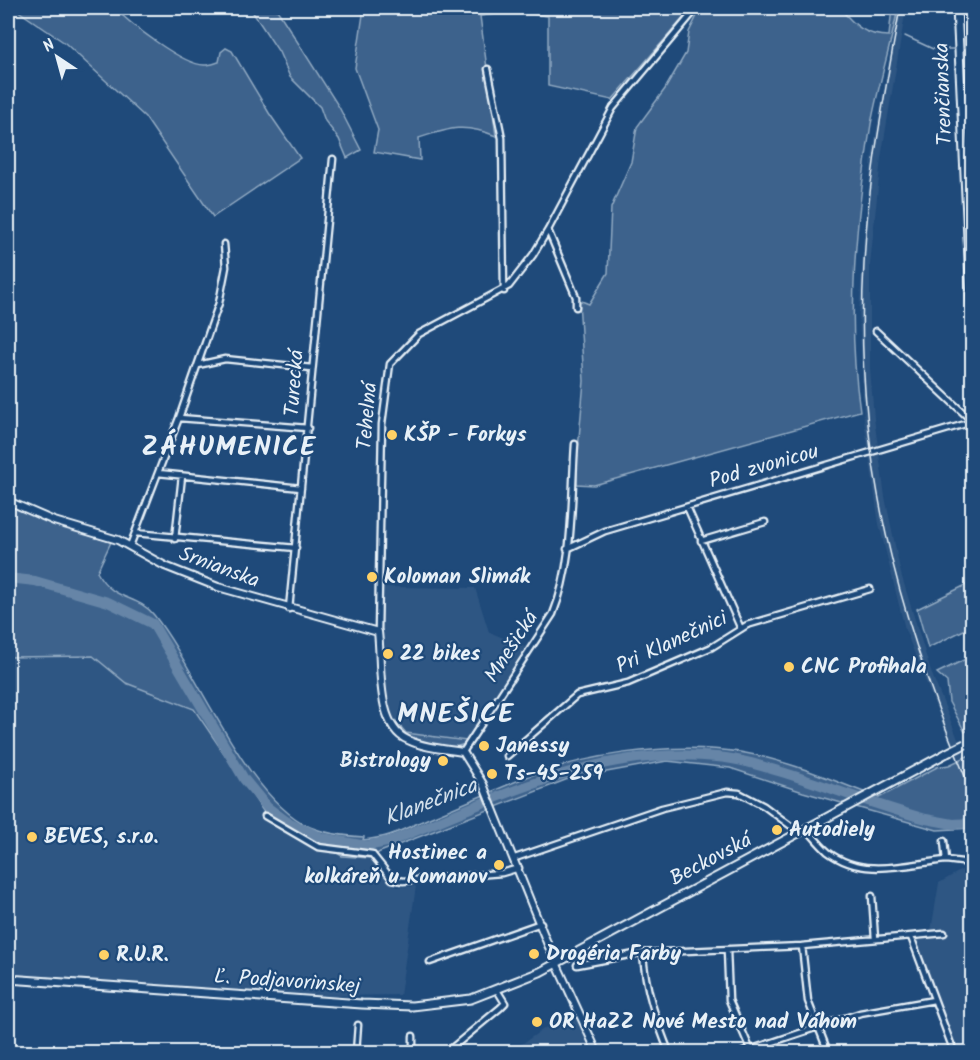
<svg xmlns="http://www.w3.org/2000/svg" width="980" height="1060" font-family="Kalam,sans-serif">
  <rect width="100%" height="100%" fill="#1f4a7a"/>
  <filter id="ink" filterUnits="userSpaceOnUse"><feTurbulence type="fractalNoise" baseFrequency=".0167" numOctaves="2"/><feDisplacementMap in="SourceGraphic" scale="12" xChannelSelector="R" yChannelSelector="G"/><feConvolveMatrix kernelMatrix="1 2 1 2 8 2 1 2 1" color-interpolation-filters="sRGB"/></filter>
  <g filter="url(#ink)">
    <path fill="#2e5683" d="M898,8H906L881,158L870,265V368L874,418L885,497L901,574L931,672L972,774H962L905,629L879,524L864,420L859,314L864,234L872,156Z
      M383,587L475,588L489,632L525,647L496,700L467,741L406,733L395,720L389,709L381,632Z
      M93,656L126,683L194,709L263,811L342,856L371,858L384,877L397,887L416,886L400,995L327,996L8,975V657Z
      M972,864V1052H957L913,933L931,931L939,883Z
      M574,1008L594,1052H504L513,1045L516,1048Z"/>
    <path fill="#3c628c" stroke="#92aac2" stroke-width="1.5" d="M14,8H115C129,23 184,66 205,65C210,65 215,63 219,62L221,52L226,48L232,51L269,113L300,158L213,217L145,117L65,43Z
      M250,8H276L339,107L361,150L347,158L339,139L325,121L320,107L290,77L279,52Z
      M364,8H692L612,100L548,86V16L514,12L480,16L496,136C464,123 450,128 419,138L420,160L374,152L378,130L355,68Z
      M701,8H840C854,25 865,36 889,36L892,8H898C891,45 879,82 871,124C856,217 846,317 860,411L594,485L577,484V461L584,381L579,300L589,304L608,273L611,208L631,162L637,127L665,89L686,53L689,32Z
      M8,504L56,525L111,542L97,572C113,602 137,594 154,615C199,672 245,797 310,827C326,834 347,836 364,837L363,840C393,837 401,830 427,819C456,807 484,795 512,783C577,755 670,741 740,752C788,760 834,781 879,798L937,767L949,765L972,754V828L937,830L803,792L730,768L667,761L568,779L380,852L371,858L342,856L263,811L194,709L126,683L93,656L8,657Z
      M972,582V626L928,648L917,609Z
      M972,656V727L965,732L949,702L947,682L937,673Z
      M395,720L406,733L467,741L466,743C444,755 405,742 395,720Z"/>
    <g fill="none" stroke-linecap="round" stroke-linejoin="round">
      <path stroke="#9ab0c7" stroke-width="1.5" d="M905,36L933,49H955
        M963,49L972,50"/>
      <path stroke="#6685a7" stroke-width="10" d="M8,578L35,581L108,602L153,624L244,779L267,807L286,821L322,838L367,846L391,841C499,798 596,745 717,757C741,759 765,767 788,774C834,789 879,806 926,819L953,824L972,823"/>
      <g stroke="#e8f1f8" stroke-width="9">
        <path id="street" d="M488,69L502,138L504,291
          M548,230L576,297V307
          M876,331L972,421
          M198,365L225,359L312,368
          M179,418L308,428
          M158,473L301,488
          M687,507L741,629
          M135,533L296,548
          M175,539L182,476
          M701,541L765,522
          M130,546L179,418L219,303L226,267L224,244
          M567,549L605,531L972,422
          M289,609L333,159
          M378,632L382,424L390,364L419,334L509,286L533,255L548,230L613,108L697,8
          M463,752L553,614C574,562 571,499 575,444
          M507,756L577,695L628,683L712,647L747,625L870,589
          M265,816L318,847L372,854L392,879L403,881L502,873L519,868
          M806,828C813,836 820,845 828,852C863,879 906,864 946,860L944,841
          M515,858L662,808L727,792L739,793L764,806L799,832
          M946,860L962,862
          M872,896L875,939
          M911,937L954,1052
          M802,946L808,1001L828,1052
          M727,950L729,1000L751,1051
          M643,953C645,989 656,1019 669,1052
          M430,962L541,923
          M577,965L640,953L802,946L944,933
          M453,1047L500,1008L505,1003L497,990
          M356,1052L358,1025
          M413,1052V1036
          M743,1052L860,1013L934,1000"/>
      </g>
      <g stroke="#e8f1f8" stroke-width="10">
        <path id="secondary" d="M8,501L54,521L118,540L165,566L218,587L378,632C382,662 375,726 408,740C425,748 444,749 463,752L483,784L548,945L597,1052"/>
      </g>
      <g stroke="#e8f1f8" stroke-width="11">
        <path id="primary" d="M957,8L972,322
          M8,979L362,1004L412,1006L471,999L540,972L947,753"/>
      </g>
      <use href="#street" stroke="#1f4a7a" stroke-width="4.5"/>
      <use href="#secondary" stroke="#1f4a7a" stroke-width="6"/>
      <use href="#primary" stroke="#1f4a7a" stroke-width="7"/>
      <path stroke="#e8f1f8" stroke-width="1.5" d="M900,8C885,93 868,177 864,264C853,455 898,619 972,793"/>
      <g stroke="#e8f1f8" stroke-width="11" stroke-linecap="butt">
        <path id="primary-bridge" d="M947,753L965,744"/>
      </g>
      <use href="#primary-bridge" stroke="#1f4a7a" stroke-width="7"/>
    </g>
  </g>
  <g fill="#ffd166" stroke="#1f4a7a" stroke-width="2">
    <circle cx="392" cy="435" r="6"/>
    <circle cx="372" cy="577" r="6"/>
    <circle cx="388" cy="654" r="6"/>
    <circle cx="789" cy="667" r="6"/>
    <circle cx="484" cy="746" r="6"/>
    <circle cx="443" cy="761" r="6"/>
    <circle cx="492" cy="774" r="6"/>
    <circle cx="777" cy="830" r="6"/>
    <circle cx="32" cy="837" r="6"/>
    <circle cx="499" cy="865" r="6"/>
    <circle cx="534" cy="954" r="6"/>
    <circle cx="104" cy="955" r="6"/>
    <circle cx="537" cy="1022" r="6"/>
  </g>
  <g text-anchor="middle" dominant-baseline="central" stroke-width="4.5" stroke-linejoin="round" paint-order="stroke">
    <g font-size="21" fill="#e8f1f8" stroke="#1f4a7a">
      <text transform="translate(944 94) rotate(-92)">Trenčianska</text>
      <text transform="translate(295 383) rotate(-86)">Turecká</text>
      <text transform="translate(368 416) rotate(-85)">Tehelná</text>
      <text transform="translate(764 467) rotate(-16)">Pod zvonicou</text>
      <text transform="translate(219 568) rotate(20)">Srnianska</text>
      <text transform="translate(672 643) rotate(-25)">Pri Klanečnici</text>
      <text transform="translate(512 647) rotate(-57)">Mnešická</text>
      <text transform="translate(711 860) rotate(-28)">Beckovská</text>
      <text transform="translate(287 982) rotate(4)">Ľ. Podjavorinskej</text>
    </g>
    <g font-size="21" font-weight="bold" fill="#e8f1f8" stroke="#1f4a7a" text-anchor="start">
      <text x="404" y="435">KŠP - Forkys</text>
      <text x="384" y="577">Koloman Slimák</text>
      <text x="400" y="654">22 bikes</text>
      <text x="801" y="667">CNC Profihala</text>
      <text x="496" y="746">Janessy</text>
      <text x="431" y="761" text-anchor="end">Bistrology</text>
      <text x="504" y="774">Ts-45-259</text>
      <text x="789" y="830">Autodiely</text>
      <text x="44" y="837">BEVES, s.r.o.</text>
      <text x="487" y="853" text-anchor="end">Hostinec a<tspan x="487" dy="24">kolkáreň u Komanov</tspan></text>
      <text x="546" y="954">Drogéria Farby</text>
      <text x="116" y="955">R.U.R.</text>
      <text x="549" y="1022">OR HaZZ Nové Mesto nad Váhom</text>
    </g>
    <g font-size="22" font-style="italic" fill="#d4e1ec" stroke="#1f4a7a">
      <text transform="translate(431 803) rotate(-21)">Klanečnica</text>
    </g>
    <g font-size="27" font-weight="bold" letter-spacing="1.5" fill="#e8f1f8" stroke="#1f4a7a">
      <text x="229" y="447">ZÁHUMENICE</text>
      <text x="456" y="714">MNEŠICE</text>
    </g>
  </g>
  <rect width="980" height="1060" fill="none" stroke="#1f4a7a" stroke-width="30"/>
  <rect x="15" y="15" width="950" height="1030" fill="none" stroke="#e8f1f8" stroke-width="2" filter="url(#ink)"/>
  <g transform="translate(57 57) rotate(324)" stroke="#1f4a7a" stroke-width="4.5" paint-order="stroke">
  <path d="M0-4.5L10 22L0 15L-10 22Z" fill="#e8f1f8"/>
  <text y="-9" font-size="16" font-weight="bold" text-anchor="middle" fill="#e8f1f8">N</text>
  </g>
</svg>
